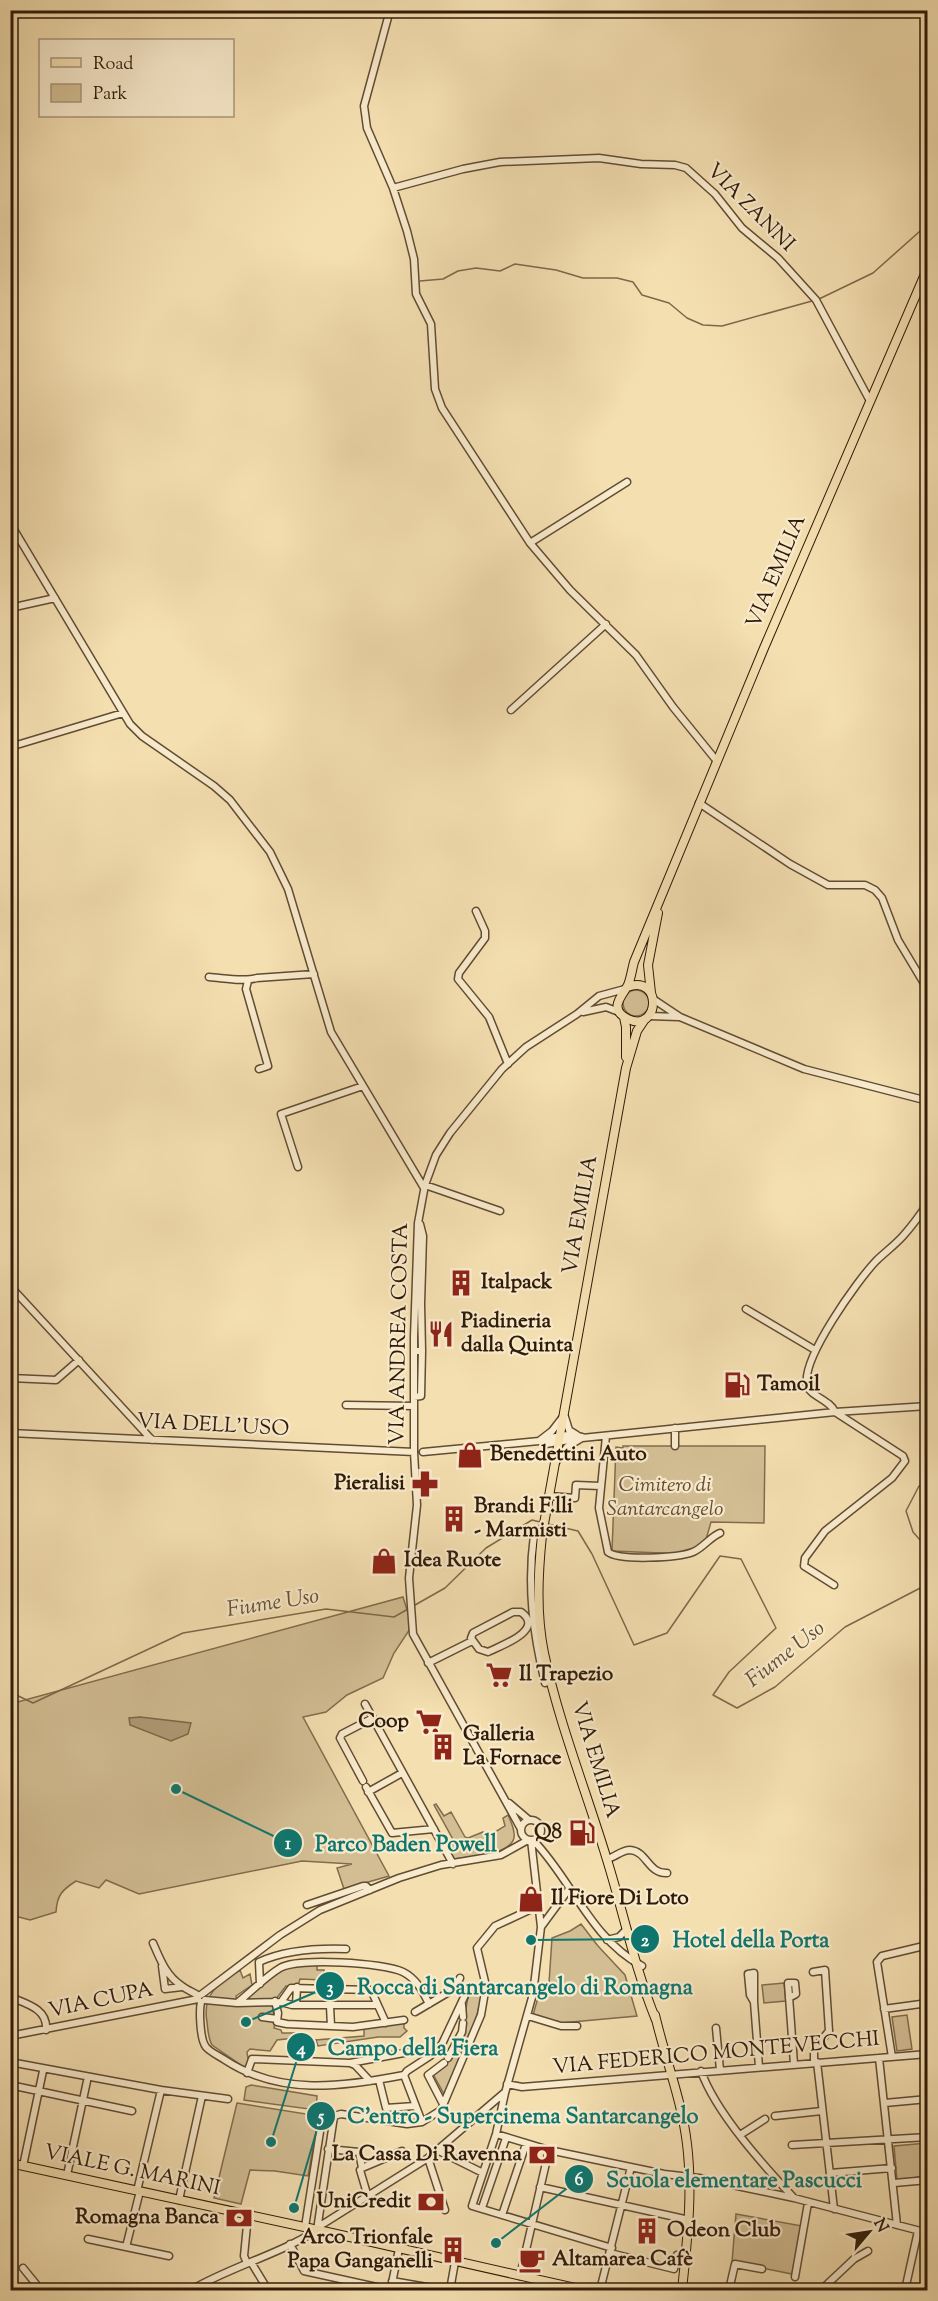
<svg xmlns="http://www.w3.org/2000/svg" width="938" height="2301" font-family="'Sorts Mill Goudy',serif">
  <rect width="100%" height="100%" fill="#f4dfb1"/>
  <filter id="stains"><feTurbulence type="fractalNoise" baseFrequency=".00333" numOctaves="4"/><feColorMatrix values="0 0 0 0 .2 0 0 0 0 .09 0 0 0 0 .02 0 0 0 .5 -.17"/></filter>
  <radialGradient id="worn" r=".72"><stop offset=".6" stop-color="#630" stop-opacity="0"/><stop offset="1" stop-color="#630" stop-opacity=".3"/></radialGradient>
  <path fill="#d3be94" stroke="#826c4e" stroke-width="1.5" d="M623 1003a13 13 0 1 1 26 0a13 13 0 1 1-26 0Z
    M623,1446H765L764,1523L711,1522L705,1543L685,1554L612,1551L616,1447L623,1448Z
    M403,1597L412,1626L394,1653L383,1678L347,1695L326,1712L303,1717L389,1876L344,1889L337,1868L352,1864L302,1861L139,1894L106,1880L99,1888L76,1881C62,1890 57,1895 56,1912L30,1920L11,1915L10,1704Z
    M436,1804L444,1816L451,1812L465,1837L468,1838L483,1832L487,1837L505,1826L503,1818L508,1815C518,1836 518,1845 494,1853L492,1848L486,1850V1855L454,1859L447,1848L455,1843L434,1805Z
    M581,1924L598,1946L625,1975L637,2016L561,2023L533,2015L541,1987L547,1988L549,1983L552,1938L570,1931Z
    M317,1962V1970H324V1980L300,1979L298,1986H286L272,2004L275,2023L274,2028L281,2030L282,2033H297L295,2038L277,2040L270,2051L250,2049L247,2052L249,2065L244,2067L212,2045C208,2038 208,2030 207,2022C202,1994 218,1984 240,1970L243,1978L250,1974L252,1985L236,1996L237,2002L280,1968Z
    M784,1983L786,2001L764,2003L762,1985Z
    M484,1984C476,2029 464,2053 444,2094L433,2074C446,2062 460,2050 464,2032C469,2013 459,1993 484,1984Z
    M907,2015L912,2049L897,2051L892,2017Z
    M404,2020V2028L407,2031L400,2037H378L318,2046L316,2040L364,2036V2025Z
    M251,2085L317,2096L316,2110L244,2100L246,2087Z
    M237,2103L319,2116L308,2176L275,2171L250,2170L241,2204L214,2198Z
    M927,2143V2176L897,2180L894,2146Z
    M736,2214L802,2226L792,2274L732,2262Z"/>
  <path fill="#b19c78" stroke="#7d684b" stroke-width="1.5" d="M140,1717L191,1723L188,1734L171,1741L130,1725L129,1718Z"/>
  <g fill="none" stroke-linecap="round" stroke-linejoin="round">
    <path stroke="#7d684b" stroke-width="1.5" d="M420,281L443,279L458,271L476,268L500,271L515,264L556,270L583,278H617L633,282L642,295L669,303L687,318L703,325L722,326L812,301
      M819,299L873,273L928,224
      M928,1486H919L906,1511L913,1532L928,1549
      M548,1524L578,1531L592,1554L634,1645L667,1633L720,1556L741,1559L776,1628L729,1672L713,1695L737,1708L775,1687L845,1627L928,1584
      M415,1605L445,1588L486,1548L532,1520L540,1522
      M10,1692L33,1703L183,1633L326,1609L394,1617L408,1609"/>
    <g stroke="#614c32" stroke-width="9">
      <path id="minor" d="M390,10L364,106L367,128L393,188L407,231L414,259L416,294L431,324L435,389L442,408L530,543L570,590L636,655L673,707L716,760
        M393,188L463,169L500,162L599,158L641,164L675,165L686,168L715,194L742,228L778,258L816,300L870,401
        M10,523L130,724L142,736L214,786L230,800L270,852L288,889L331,1032L424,1188
        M530,543L627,482
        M10,608L55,598
        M511,710L606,624
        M10,747L123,713
        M699,803L790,864L828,885H865L875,890L882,898L898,940L928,990
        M476,911L485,931V938L459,973L458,979L489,1017L508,1064
        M209,977C224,978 243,982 257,978L314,974
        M248,981L246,989L268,1066L259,1069
        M653,999L680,1017L804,1069L928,1101
        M583,1012L606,1007L619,1012
        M649,1016L679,1017
        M298,1167L281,1114L363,1086
        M425,1185L500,1211
        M420,1224L423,1236L421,1304
        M10,1286L152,1440
        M419,1304H421L422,1351
        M746,1309L815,1350
        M10,1378L56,1380L79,1360
        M414,1397L421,1396L422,1351H414
        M346,1405L414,1406
        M565,1417L569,1430L577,1435
        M675,1428V1446
        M10,1433L414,1452
        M606,1436L599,1508L608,1552C619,1561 678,1558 693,1552C703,1548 710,1537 720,1533
        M543,1439C557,1438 568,1432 582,1437
        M546,1444L575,1439
        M423,1452L539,1441L552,1431L562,1418
        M556,1462L567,1447L582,1438L835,1412L928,1406
        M549,1496L575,1498L576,1485L600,1486
        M534,1535C527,1586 533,1633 545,1683L551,1681
        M834,1585L804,1566L805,1558L825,1531L892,1478L905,1461L903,1456L835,1412C830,1399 809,1397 807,1384C802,1358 857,1281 876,1261C884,1253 895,1245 903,1236C912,1226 920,1215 928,1203
        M513,1612H521C546,1630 500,1646 488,1652L479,1649L471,1638L473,1633Z
        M428,1663L472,1641
        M365,1704L453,1864
        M363,1781L340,1738L342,1734L373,1718
        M366,1787L392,1833L434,1829
        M368,1792L402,1773
        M509,1803L529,1820
        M521 1830a10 10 0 1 1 20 0a10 10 0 1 1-20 0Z
        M521,1829L413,1634L409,1578L417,1505L414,1452V1337L418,1223L425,1185L436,1155L450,1133L502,1069L526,1047L577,1014L599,996L625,989
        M531,1840L541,1927L533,1994L505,2093L496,2134L472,2206L612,2248
        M533,1840C572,1880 590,1938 642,1966
        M607,1859C615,1857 622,1850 630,1850C647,1851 648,1874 667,1873
        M307,1905L363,1886H366L370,1890
        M541,1927L569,1889
        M607,1940L619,1937L627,1929
        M153,1943C160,1959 166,1976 182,1986C187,1990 193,1992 199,1996
        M162,1966L165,1989L182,1987
        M813,1972L825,1970L829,2031L814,2049V2063
        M260,1984L259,1962C285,1950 317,1948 346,1949
        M202,1994L280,1935L320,1910L399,1878L441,1865L501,1855L528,1840
        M10,1997C27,2004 48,2009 46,2030
        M789,1998L796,1994L795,1983H788L794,2064
        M205,2000L237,2003L281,2002L292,2005H377
        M275,2001L278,2013L277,2022L287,2024L353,2027L404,2020
        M201,2002C199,2011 200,2040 206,2047C210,2052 219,2056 225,2060C280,2096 342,2087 404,2075
        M281,2002L291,1988L371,1990L386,2023
        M754,2002L750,1995L748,1974L754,1973V2002L759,2067
        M237,2003C251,1992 265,1977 280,1968C298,1957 385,1963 403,1972C417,1979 423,1992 429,2004
        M296,2005L297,1987
        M462,2005L463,2017
        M330,2006L331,2026
        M884,2009L928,2003
        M415,2012L454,1989L460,1978
        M528,2016L561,2026H577
        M262,2017L277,2019
        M716,2028L720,2070
        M10,2036L198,1999
        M892,2057L877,1962L882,1956L928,1945
        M448,2058L462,2032L463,2023
        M879,2058L897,2225
        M10,2062L161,2090L228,2099
        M817,2062L834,2209
        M350,2063L409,2052
        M701,2071C716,2113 764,2166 794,2198
        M247,2073L252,2059L350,2063L355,2065L370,2081
        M404,2075L407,2071L430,2056L442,2044L466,1993L457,1984
        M404,2075L422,2122
        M379,2080L386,2108L415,2106
        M507,2084L522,2087L928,2054
        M10,2085L132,2111
        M885,2103L928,2099
        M443,2104L428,2075L444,2063
        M775,2116L822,2111
        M496,2134L549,2150L664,2174L699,2178L794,2198L928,2233
        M740,2135L765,2119
        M792,2145L928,2137
        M328,2149L359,2152L362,2168L360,2170L368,2197
        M437,2150L483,2173
        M428,2158L445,2210
        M23,2166L43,2071
        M362,2168L402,2151
        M830,2173L892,2168
        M67,2175L87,2081
        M894,2183L928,2180
        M540,2187L689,2220
        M137,2191L161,2090
        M179,2200L202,2096
        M483,2205L506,2138
        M502,2215L526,2144
        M318,2224H323L428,2158L504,2093
        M305,2227L322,2119L333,2121
        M88,2239L169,2256
        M290,2244L304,2271L390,2290
        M126,2247L140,2191
        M610,2253L674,2269L677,2255L686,2256
        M251,2262L268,2290
        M247,2263L244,2256L248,2215
        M23,2268L40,2289L39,2290
        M520,2276L549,2150
        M795,2277L808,2203
        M392,2281L444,2290
        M392,2283L399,2249
        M191,2290C232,2266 278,2255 317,2230L334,2116L341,2114L407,2124L422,2122L441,2110L481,2015L486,1986L477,1948L495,1926L538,1906
        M450,2290L455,2262
        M600,2290L631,2167
        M729,2290L735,2264L762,2269
        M821,2290L854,2259L868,2251
        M905,2290L918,2231"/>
    </g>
    <g stroke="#301b08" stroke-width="10">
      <path id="major" d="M627,987C664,974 659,1034 628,1019C607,1009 623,995 628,985C631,978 632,969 634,962L764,648L928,267
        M651,993L648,965L658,913
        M624,1017L626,1027V1057
        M645,1019L637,1031L626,1068L542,1535C538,1574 536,1614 544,1653C559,1724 587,1793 608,1863C624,1915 635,1969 656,2020
        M655,2015C665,2058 682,2101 687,2144C693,2193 687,2242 682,2290
        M10,2163L332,2233L584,2290"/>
    </g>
    <use href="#minor" stroke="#f8eacc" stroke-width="6"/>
    <use href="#major" stroke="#f4dfb1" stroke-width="8"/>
  </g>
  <defs>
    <g id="building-bare" transform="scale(2.07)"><path d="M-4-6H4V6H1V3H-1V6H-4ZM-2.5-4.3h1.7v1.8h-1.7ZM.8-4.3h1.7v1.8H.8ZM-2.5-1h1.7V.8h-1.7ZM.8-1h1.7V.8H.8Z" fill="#8f2418" stroke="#f8eacc" stroke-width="2.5" paint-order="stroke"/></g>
    <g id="restaurant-bare" transform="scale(2.07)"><path d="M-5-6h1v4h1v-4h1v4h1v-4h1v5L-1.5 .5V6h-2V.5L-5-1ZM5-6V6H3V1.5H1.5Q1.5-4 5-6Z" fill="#8f2418" stroke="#f8eacc" stroke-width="2.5" paint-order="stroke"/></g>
    <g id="fuel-bare" transform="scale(2.07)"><path d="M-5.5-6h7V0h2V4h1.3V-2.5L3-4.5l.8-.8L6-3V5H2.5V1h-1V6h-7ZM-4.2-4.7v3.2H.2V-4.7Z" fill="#8f2418" stroke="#f8eacc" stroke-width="2.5" paint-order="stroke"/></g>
    <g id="shop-bare" transform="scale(2.07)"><path d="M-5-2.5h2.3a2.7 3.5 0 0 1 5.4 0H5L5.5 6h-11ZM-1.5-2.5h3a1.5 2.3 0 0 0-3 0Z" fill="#8f2418" stroke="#f8eacc" stroke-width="2.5" paint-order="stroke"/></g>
    <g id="pharmacy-bare" transform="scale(2.07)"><path d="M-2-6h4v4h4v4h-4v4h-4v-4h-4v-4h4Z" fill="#8f2418" stroke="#f8eacc" stroke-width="2.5" paint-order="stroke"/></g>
    <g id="supermarket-bare" transform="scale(2.07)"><path d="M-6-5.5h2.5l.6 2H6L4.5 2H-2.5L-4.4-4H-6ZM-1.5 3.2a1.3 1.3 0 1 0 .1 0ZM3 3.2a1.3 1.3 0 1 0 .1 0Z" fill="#8f2418" stroke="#f8eacc" stroke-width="2.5" paint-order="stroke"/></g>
    <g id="bank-bare" transform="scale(2.07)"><path d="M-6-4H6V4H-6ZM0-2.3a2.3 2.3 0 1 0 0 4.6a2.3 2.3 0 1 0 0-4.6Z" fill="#8f2418" stroke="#f8eacc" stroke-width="2.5" paint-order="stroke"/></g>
    <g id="cafe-bare" transform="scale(2.07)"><path d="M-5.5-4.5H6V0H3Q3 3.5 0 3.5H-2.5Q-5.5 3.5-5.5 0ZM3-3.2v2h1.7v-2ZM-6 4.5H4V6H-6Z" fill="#8f2418" stroke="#f8eacc" stroke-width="2.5" paint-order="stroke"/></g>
  </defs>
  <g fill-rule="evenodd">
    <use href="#building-bare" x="461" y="1283"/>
    <use href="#restaurant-bare" x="441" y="1334"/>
    <use href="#fuel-bare" x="737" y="1385"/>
    <use href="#shop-bare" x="470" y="1455"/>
    <use href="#pharmacy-bare" x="425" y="1484"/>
    <use href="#building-bare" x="454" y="1519"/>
    <use href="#shop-bare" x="384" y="1561"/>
    <use href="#supermarket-bare" x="499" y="1675"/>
    <use href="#supermarket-bare" x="429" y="1722"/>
    <use href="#building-bare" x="443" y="1747"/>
    <use href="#fuel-bare" x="582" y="1833"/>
    <use href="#shop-bare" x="531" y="1899"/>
    <use href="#bank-bare" x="542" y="2155"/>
    <use href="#bank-bare" x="431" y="2202"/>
    <use href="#bank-bare" x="239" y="2218"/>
    <use href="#building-bare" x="647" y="2231"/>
    <use href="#building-bare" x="453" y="2250"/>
    <use href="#cafe-bare" x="532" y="2260"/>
  </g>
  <g text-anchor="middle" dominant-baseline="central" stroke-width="4.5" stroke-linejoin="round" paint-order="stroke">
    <g font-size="21" fill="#301b08" stroke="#f8eacc">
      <text transform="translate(750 208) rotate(45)">VIA ZANNI</text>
      <text transform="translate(777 572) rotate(-67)">VIA EMILIA</text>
      <text transform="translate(581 1215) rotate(-80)">VIA EMILIA</text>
      <text transform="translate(400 1334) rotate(-89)">VIA ANDREA COSTA</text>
      <text transform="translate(213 1426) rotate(3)">VIA DELL'USO</text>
      <text transform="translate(595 1760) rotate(73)">VIA EMILIA</text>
      <text transform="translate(101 2001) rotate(-12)">VIA CUPA</text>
      <text transform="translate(716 2054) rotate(-5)">VIA FEDERICO MONTEVECCHI</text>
      <text transform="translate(132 2171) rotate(12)">VIALE G. MARINI</text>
    </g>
    <g font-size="21" font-weight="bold" fill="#301b08" stroke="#f8eacc" text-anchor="start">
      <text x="481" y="1283">Italpack</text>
      <text x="461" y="1322">Piadineria<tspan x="461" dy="24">dalla Quinta</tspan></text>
      <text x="757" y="1385">Tamoil</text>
      <text x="490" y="1455">Benedettini Auto</text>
      <text x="405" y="1484" text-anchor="end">Pieralisi</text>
      <text x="474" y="1507">Brandi F.lli<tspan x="474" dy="24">- Marmisti</tspan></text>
      <text x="404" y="1561">Idea Ruote</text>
      <text x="519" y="1675">Il Trapezio</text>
      <text x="409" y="1722" text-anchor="end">Coop</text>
      <text x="463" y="1735">Galleria<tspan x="463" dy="24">La Fornace</tspan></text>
      <text x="562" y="1833" text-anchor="end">Q8</text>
      <text x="551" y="1899">Il Fiore Di Loto</text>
      <text x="522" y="2155" text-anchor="end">La Cassa Di Ravenna</text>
      <text x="411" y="2202" text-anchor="end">UniCredit</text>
      <text x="219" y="2218" text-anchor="end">Romagna Banca</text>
      <text x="667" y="2231">Odeon Club</text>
      <text x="433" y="2238" text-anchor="end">Arco Trionfale<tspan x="433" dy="24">Papa Ganganelli</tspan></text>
      <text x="552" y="2260">Altamarea Cafè</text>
    </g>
    <g font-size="21" font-style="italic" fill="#614c32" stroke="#f8eacc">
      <text x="665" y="1486">Cimitero di<tspan x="665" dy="24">Santarcangelo</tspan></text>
    </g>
    <g font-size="22" font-style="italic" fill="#644f35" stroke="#f8eacc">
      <text transform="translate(273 1604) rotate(-9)">Fiume Uso</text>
      <text transform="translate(786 1655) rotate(-38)">Fiume Uso</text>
    </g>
  </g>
  <path fill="none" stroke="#0f766e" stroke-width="2" d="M176 1789L288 1843M531 1940L645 1939M246 2022L330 1986M271 2142L301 2047M294 2208L321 2116M496 2243L579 2179"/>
  <g fill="#0f766e" stroke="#f8eacc" stroke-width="2">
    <circle cx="176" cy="1789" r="6"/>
    <circle cx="531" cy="1940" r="6"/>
    <circle cx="246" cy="2022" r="6"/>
    <circle cx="271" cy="2142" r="6"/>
    <circle cx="294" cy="2208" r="6"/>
    <circle cx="496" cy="2243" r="6"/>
    <circle cx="288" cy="1843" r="15"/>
    <circle cx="645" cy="1939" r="15"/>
    <circle cx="330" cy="1986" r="15"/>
    <circle cx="301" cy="2047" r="15"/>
    <circle cx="321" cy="2116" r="15"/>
    <circle cx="579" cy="2179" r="15"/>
  </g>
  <g font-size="18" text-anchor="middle" font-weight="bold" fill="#fff">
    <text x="288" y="1849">1</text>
    <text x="645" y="1946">2</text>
    <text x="330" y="1993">3</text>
    <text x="301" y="2054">4</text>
    <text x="321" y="2122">5</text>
    <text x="579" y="2185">6</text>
  </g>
  <g font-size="22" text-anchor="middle" font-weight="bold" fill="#0f766e" stroke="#f8eacc" stroke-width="4.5" stroke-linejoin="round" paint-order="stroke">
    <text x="406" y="1851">Parco Baden Powell</text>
    <text x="751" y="1947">Hotel della Porta</text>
    <text x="525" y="1994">Rocca di Santarcangelo di Romagna</text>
    <text x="413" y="2055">Campo della Fiera</text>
    <text x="523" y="2123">C'entro - Supercinema Santarcangelo</text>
    <text x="734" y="2187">Scuola elementare Pascucci</text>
  </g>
  <rect width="938" height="2301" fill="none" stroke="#f4dfb1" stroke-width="36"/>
  <rect x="12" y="12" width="914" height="2277" fill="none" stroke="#301b08" stroke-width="3"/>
  <rect x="18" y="18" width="902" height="2265" fill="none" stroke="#301b08" stroke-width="1.5"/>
  <rect x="39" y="39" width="195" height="78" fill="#f8eacc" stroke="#a8977e" stroke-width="1.5"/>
  <rect x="51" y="58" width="30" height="9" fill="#f4dfb1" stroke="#a8977e" stroke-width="1.5"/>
  <text x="93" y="69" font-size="18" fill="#301b08">Road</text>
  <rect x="51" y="84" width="30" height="18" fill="#d3be94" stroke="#a8977e" stroke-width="1.5"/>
  <text x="93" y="99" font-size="18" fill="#301b08">Park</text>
  <g transform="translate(869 2232) rotate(61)" stroke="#f8eacc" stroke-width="4.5" paint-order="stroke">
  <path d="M0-4.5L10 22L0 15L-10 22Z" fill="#301b08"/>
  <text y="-9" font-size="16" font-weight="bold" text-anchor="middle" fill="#301b08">N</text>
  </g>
  <rect width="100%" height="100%" filter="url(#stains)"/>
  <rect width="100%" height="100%" fill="url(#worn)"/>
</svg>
